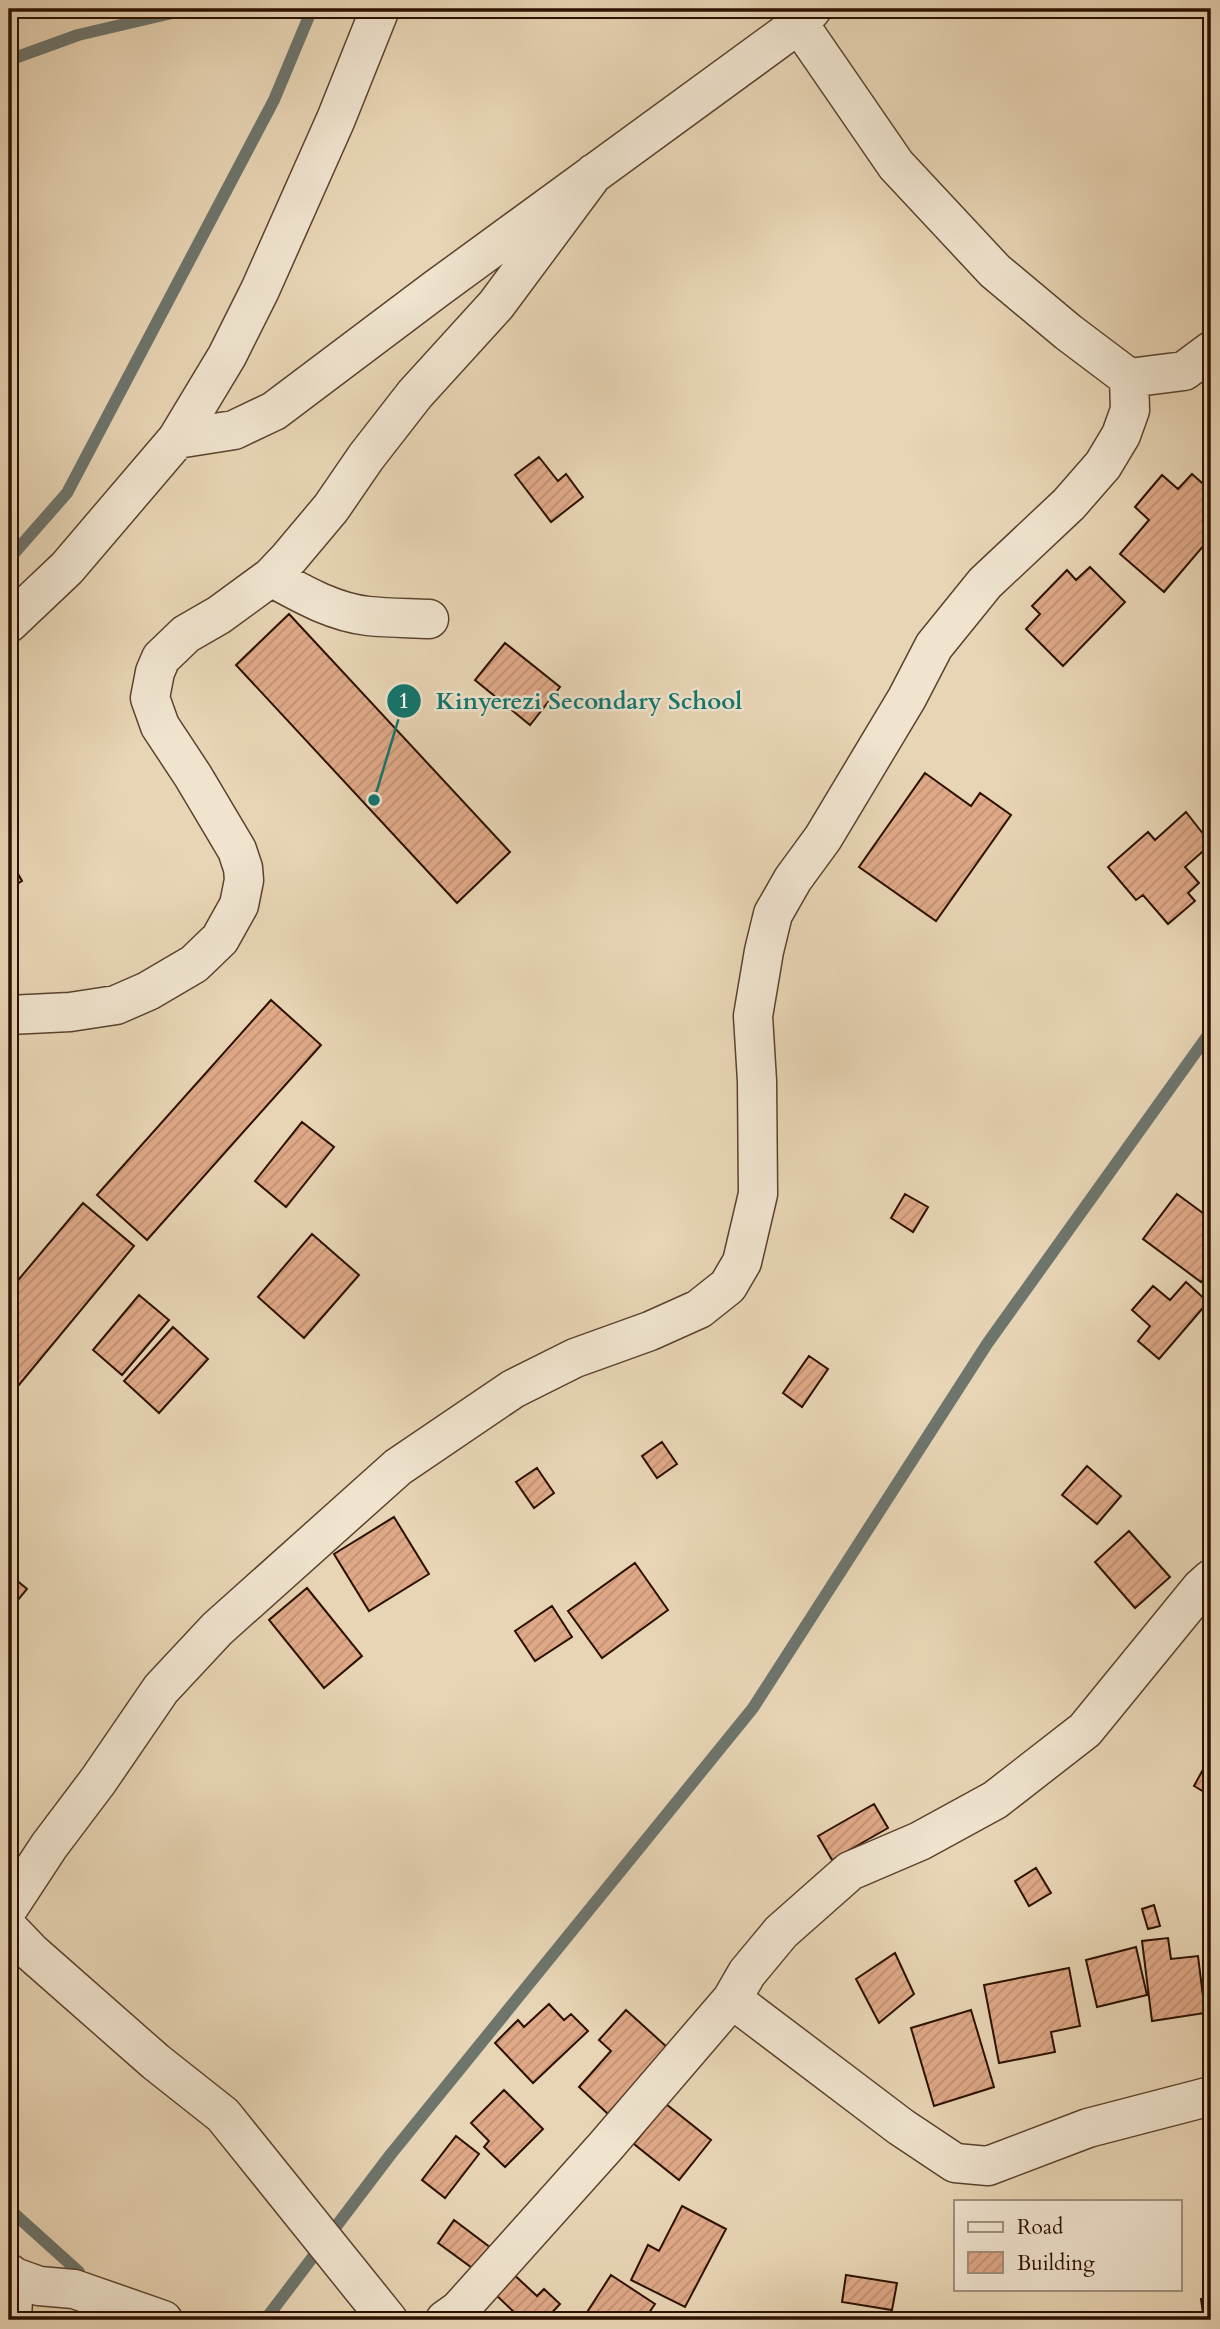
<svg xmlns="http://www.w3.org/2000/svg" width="1220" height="2329" font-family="Cardo,serif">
  <defs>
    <pattern id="building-hatch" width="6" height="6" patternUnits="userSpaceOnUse" patternTransform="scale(1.75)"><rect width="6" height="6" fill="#dfa988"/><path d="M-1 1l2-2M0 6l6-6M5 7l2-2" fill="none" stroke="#c09074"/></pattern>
  </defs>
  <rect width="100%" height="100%" fill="#e8d5b5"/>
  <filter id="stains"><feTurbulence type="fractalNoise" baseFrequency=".00286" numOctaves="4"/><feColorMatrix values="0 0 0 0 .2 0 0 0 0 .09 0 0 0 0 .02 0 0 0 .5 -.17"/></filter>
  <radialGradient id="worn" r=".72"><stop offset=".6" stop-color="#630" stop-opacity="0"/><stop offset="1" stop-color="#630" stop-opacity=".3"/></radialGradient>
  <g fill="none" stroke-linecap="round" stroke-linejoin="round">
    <path stroke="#6d756d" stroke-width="12" d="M419,10L420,9
      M9,60L78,35L189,9
      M9,559L67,493L274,100L312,9
      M9,2209L79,2272L75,2285
      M265,2320L391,2154L753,1708L987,1344L1211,1031"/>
  </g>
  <path fill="url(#building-hatch)" stroke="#2c1100" stroke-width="2" d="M539,457L558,481L566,474L583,497L551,522L515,475Z
    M1192,474L1211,491V537L1164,592L1120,554L1149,520L1135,507L1162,475L1178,489Z
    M1090,567L1125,602L1063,666L1026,629L1040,614L1032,606L1067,570L1076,580Z
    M289,614L510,852L457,903L236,665Z
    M505,643L560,687L530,725L475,680Z
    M925,773L971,806L980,793L1011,815L936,921L859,867Z
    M1186,812L1211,844L1185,867L1199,883L1188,893L1195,901L1168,924L1143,895L1136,900L1108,867L1148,832L1155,840Z
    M9,858L22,881L9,889Z
    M271,1000L321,1045L147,1240L97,1195Z
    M302,1122L334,1147L286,1207L255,1181Z
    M905,1194L928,1207L913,1232L891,1218Z
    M1177,1194L1211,1219V1268L1201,1282L1143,1239Z
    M83,1203L134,1246L9,1397V1291Z
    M312,1234L359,1275L304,1338L258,1297Z
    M1186,1282L1208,1302L1159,1359L1138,1341L1150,1326L1132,1310L1153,1286L1170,1300Z
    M139,1295L169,1320L122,1375L93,1350Z
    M173,1327L208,1359L159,1413L124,1381Z
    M809,1356L828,1369L802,1407L783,1393Z
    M662,1442L677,1464L657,1478L642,1456Z
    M1087,1466L1121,1496L1097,1524L1062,1495Z
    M537,1468L554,1493L534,1508L516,1482Z
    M394,1517L429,1574L369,1611L334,1554Z
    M1129,1531L1170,1577L1135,1608L1095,1562Z
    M635,1563L668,1610L602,1658L568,1611Z
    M9,1574L27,1589L9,1611Z
    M307,1588L362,1656L324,1688L269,1620Z
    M552,1606L572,1637L535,1661L515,1631Z
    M1211,1755V1796L1194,1786Z
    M874,1804L888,1828L832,1860L818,1836Z
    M1036,1868L1051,1893L1029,1906L1015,1881Z
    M1154,1905L1160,1926L1148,1929L1142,1909Z
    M1168,1938L1171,1959L1198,1956L1205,2013L1152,2021L1142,1941Z
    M1136,1947L1147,1995L1097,2007L1086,1960Z
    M895,1953L914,1994L879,2023L856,1979Z
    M1069,1968L1080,2026L1051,2032L1055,2052L999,2063L984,1985Z
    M549,2004L564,2020L571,2014L588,2031L533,2083L495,2043L518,2020L524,2027Z
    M626,2010L668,2048L608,2114L579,2087L611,2051L599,2040Z
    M971,2010L994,2087L934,2106L911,2028Z
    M504,2090L543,2129L505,2167L484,2147L489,2141L471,2123Z
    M666,2104L711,2140L679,2180L634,2144Z
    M456,2136L479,2154L445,2198L422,2180Z
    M682,2206L726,2229L685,2307L631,2280L648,2245L659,2251Z
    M454,2220L491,2248L475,2270L438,2243Z
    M510,2271L537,2296L544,2289L560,2304L545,2320H516L519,2317L492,2291Z
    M611,2275L655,2304L644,2320H582Z
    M846,2275L897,2283L892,2310L842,2302Z
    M1211,2297V2320H1204L1201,2299Z
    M852,2314L875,2315L874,2319L894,2320H852Z"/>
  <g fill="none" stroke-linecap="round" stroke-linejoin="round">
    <g stroke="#5b422d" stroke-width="41">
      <path id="minor" d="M799,24L896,165L995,271L1068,332L1129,378L1184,371L1211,351
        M177,439L234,430L274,411L436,289L799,24L812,9
        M271,577C302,594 333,612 368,616C388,618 409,618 429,619
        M9,623L67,568L177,439L227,356L260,290L336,119L380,9
        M9,1015L70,1012L116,1005L148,991L194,964L220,939L239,905L244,880L243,868L237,850L193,776L160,726L150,698L155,672L161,658L186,634L219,615L271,577L289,558L331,508L366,457L415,394L496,305L594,173
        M9,1907L49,1846L98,1781L161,1689L217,1629L398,1467L513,1389L575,1358L650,1331L699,1309L728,1286L742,1262L758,1194L757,1081L753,1016L764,951L773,914L793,879L823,838L907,698L934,646L985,583L1069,504L1103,465L1121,435L1130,410L1129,378
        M9,1929L31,1952L156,2062L223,2115L388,2320
        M732,1999L901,2127L955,2163L988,2166L1088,2128L1211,2096
        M9,2273L14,2277L12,2320
        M14,2277L39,2286L74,2289L163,2320
        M445,2320L459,2310L605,2147L732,1999L747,1973L781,1932L850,1871L920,1841L995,1800L1085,1730L1201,1588L1211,1579"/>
    </g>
    <use href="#minor" stroke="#f0e4cf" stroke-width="38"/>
  </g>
  <path fill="none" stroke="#0f766e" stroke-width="2.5" d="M374 800L404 701"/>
  <g fill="#0f766e" stroke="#f0e4cf" stroke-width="2.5">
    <circle cx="374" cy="800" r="7"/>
    <circle cx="404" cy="701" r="18"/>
  </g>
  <g font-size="21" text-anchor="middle" font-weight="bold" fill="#fff">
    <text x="404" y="708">1</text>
  </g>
  <g font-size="24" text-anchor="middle" font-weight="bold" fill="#0f766e" stroke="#f0e4cf" stroke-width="5" stroke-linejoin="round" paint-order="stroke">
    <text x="589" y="709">Kinyerezi Secondary School</text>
  </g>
  <rect width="1220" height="2329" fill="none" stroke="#e8d5b5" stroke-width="35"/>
  <rect x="10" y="10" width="1199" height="2308" fill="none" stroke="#2c1100" stroke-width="3.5"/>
  <rect x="18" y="18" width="1185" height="2294" fill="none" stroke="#2c1100" stroke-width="2"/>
  <rect x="954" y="2200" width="228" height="91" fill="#f0e4cf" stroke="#a2907c" stroke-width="2"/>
  <rect x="968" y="2222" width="35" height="10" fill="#f0e4cf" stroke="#a2907c" stroke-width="2"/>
  <text x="1017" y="2234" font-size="21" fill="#2c1100">Road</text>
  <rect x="968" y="2252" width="35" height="21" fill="url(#building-hatch)" stroke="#a2907c" stroke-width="2"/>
  <text x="1017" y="2270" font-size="21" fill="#2c1100">Building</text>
  <rect width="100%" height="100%" filter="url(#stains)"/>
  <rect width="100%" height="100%" fill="url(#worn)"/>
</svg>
